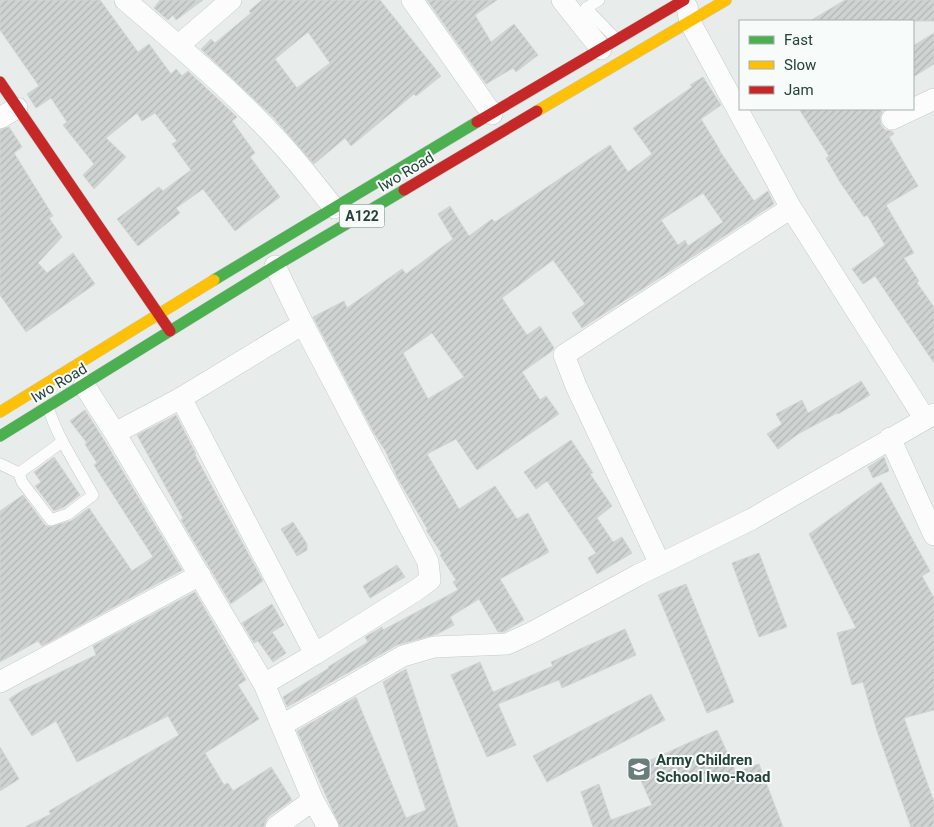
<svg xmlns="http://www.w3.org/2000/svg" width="934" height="827" font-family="Roboto,sans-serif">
  <defs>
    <pattern id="building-hatch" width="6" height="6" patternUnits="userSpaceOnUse" patternTransform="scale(1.25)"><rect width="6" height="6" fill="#cfd4d2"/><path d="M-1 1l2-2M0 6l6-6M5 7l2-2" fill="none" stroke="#b2b7b5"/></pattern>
  </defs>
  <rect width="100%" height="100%" fill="#e8edeb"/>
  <path fill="url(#building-hatch)" stroke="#d1d6d4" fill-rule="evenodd" d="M0,0H100L138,52L149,44L171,74L176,69L182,76L188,71L237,117L232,121L255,153L250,157L280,197L235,231L203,189L176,208L180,213L138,246L117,219L159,187L163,191L191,170L172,144L177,141L155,113L142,121L137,113L106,138L126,157L94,189L83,175L94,164L63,125L67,122L51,98L36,108L27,94L39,86L0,30Z
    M160,0H203L176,20L173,15L168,20L154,8Z
    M262,0H380L441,76L416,96L414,94L351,146L345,138L314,164L274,118L201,49L211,39L215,43L251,13L249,11ZM308,32L330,63L297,88L275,59Z
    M427,0H497L475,15L491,42L514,24L538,55L516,72L513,68L486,84Z
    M845,0H934V21H810Z
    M934,33V64L913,77V46Z
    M703,77L721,105L701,119L720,150H719L754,201L768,191L774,204L582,328L572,313L585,304L553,260L502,298L527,335L540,326L554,348L552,351L522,372L540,400L546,396L559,414L477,470L456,439L427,454L459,509L495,486L517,519L528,513L549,552L500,579L524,620L504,632H498L479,599L450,617L454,625L437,634L397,645L287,707L283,697L329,668L328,667L368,642L365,637L382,627L383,630L458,590L453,582L456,580L440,555L442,554L426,530H428L398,479L386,452L374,433L313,317L344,301L347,308L402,269L406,274L453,239L438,214L450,206L469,236L492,219L495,222L610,145L628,172L652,154L633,128L692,87L690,85ZM703,193L723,222L688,246L685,240L678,245L661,220ZM432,333L464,377L428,399L403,353Z
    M799,109H880L882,112L880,118L881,125L885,130L892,131L894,134L889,137L918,186L886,205L914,253L904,258L919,281L917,283L934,307V363L875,276L863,284L852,269L885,245L867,215L864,217L840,182L826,158L829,156Z
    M9,127L22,147L14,153L53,216L49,218L62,237L38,263L47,273L73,253L95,284L26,332L0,295V130Z
    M861,381L870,395L838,414L837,413L798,434L778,449L767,434L782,424L776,414L802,400L808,413Z
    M85,410L104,440L182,570L42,646L38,641L0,662V511L23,495L45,525L49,527L71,521L89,508L132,571L153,557L94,465L97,463L85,444L87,443L70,421Z
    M176,415L196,454L195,455L263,581L231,604L181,520L183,518L137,435Z
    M571,440L593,473L590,474L612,506L597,518L613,542L622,537L632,553L597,574L588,558L596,553L547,481L536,489L524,472Z
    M54,457L80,495L64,507L54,511L35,486L41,482L34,472Z
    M884,457L889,471L873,478L868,467Z
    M881,482L930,571L922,576L934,598V710L904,718L934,802V827H911L877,731L863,682L852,685L837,633L856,628L809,534Z
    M293,522L307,544V550L297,556L281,529Z
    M759,553L787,627L759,637L732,563Z
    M397,565L405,577L370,598L363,586Z
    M686,584L734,702L707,713L658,595Z
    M195,592L246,680L238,685L259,719L205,753L224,785L228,783L233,791L271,767L292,800L268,817L265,822L264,827H25L51,814L49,811L179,735L168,716L77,762L56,721L32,736L9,699L23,690L96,655L93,646Z
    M272,604L284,625L272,632L286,653L273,662L258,641L254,643L242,623Z
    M625,629L636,655L562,688L559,680L498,704L516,745L487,757L451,675L480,662L493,692L553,666L551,662Z
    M406,669L458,827H340L297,731L356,697L406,818L426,810L383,682Z
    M651,694L665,720L547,782L533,756Z
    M717,730L736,772L759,764L783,827H593L581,792L599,784L611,820L652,805L635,767Z
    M0,747L19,779L0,791Z"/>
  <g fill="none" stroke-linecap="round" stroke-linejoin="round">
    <g stroke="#c5cac8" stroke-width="12">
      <path id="lane" d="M599,0L586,8L616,39
        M0,464L19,473L22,482L51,520L68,514L93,495C77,466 58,439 48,407
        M19,473L62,442"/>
    </g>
    <g stroke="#c5cac8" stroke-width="22">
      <path id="street" d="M125,0C179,46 235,93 283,146C301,166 317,187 334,208
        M412,0L492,114
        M562,0L601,49
        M687,7L690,22L791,208L925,419
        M179,45L231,0
        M0,118L17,108
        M892,119L934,99
        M84,385L115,433L264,684L313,800L328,827
        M181,398L315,654
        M115,433L181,398L303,324
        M890,438L934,535
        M660,564L576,386L564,355L791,208
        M0,682L200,575
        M264,684L315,654L415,591L430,580L428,562L303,324L275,266
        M282,725L403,656L434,647L507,644L533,632L638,575L752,519L934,414
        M276,827L313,800"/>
    </g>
    <g stroke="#c3cbc8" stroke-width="12">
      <path id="fast" d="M214,280L477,122
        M0,436L275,266L404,190"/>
    </g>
    <g stroke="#c3cbc8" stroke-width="12">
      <path id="slow" d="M537,111L726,0
        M0,412L214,280"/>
    </g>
    <g stroke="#c3cbc8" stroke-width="12">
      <path id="jam" d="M0,82L170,331
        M477,122L684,0
        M404,190L537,111"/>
    </g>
    <use href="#lane" stroke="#fcfcfc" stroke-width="11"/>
    <use href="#street" stroke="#fcfcfc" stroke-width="21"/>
    <use href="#fast" stroke="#4caf50" stroke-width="11"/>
    <use href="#slow" stroke="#ffc107" stroke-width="11"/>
    <use href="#jam" stroke="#c62828" stroke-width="11"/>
  </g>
  <defs>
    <g id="school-square" transform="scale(1.25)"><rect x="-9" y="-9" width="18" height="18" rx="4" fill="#697e78" stroke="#f7fbf9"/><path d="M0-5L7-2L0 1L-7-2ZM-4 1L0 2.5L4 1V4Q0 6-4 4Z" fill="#fff"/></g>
  </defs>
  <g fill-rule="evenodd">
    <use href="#school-square" x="639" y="769"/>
  </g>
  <g text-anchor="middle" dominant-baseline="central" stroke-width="4" stroke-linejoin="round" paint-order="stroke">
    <rect fill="#f7fbf9" stroke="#637a73" stroke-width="1" x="339.5" y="204.5" width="45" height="23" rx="4"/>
    <g font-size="14" font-weight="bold" fill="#24423a">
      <text x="362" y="216">A122</text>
    </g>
    <g font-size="15" fill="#24423a" stroke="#f7fbf9">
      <text transform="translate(406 172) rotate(-31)">Iwo Road</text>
      <text transform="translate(59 383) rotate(-31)">Iwo Road</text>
    </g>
    <g font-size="15" font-weight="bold" fill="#24423a" stroke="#f7fbf9" text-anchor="start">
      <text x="656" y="760">Army Children<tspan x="656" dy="17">School Iwo-Road</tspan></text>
    </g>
  </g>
  <rect x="739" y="20" width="175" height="90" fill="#f7fbf9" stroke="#a3b1ad"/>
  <rect x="749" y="36" width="25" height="8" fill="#4caf50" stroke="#a3b1ad"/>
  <text x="784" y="45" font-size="15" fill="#24423a">Fast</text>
  <rect x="749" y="61" width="25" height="8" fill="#ffc107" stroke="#a3b1ad"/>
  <text x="784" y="70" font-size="15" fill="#24423a">Slow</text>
  <rect x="749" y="86" width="25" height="8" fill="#c62828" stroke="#a3b1ad"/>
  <text x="784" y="95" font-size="15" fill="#24423a">Jam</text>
</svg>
